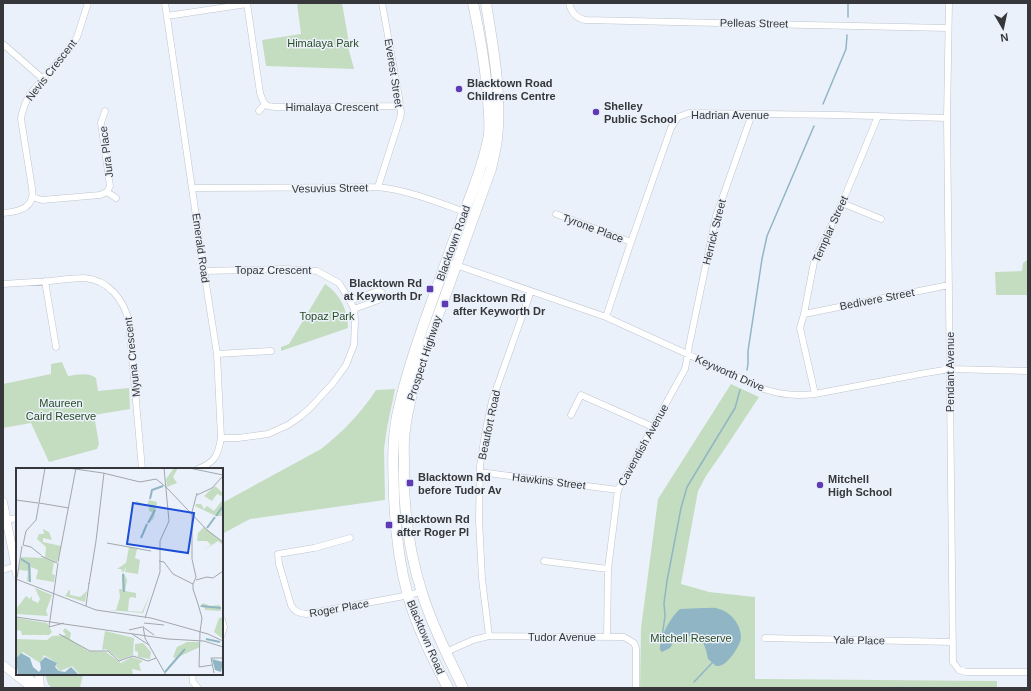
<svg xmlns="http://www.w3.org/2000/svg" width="1031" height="691" font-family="Helvetica,sans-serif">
  <rect width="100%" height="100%" fill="#ebf1fa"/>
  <path fill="#c4ddc1" d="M297,3H342L349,43H347L354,69L266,66L262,40L301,34Z
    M1027,260L1028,261V295H996L995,272L1022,271L1023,263Z
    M325,284C340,294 348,310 348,328L281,351V347L289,344Z
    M62,362L68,376C77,375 88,372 96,378L98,391L129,388L130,409L94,415L99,444L97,449L49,462L31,423L3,428V384L51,374V364Z
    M731,384L759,397L726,447L706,476L698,491L681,584L709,592L755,597V679L997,681V688H640L641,628L658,499Z
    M395,389L387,428L384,449L385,500L250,519L222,534V503L321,449C343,432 361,413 376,390Z
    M45,674H83L80,688H52L48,684Z"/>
  <path fill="#90b6c5" d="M704,608C709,608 715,607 719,609C731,612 741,625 741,637C741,645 729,662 722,665C720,666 718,666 716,666L708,659L706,650L703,642L696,637L686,636L678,638L673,643L670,648L662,652L660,650C659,638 670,618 680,609Z"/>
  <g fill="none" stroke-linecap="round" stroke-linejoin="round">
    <path stroke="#90b6c5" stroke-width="1.5" d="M848,17V3
      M823,104L846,49L847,35
      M747,370L748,364V351L762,259L767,236L814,126
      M662,637L665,616L664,603L667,581L681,508L687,487L735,408L740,390
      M694,682L712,663"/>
    <g stroke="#bec4cc" stroke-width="7">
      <path id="minor" d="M165,3L204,271L217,354L221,438C218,456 215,462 198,469
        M247,3L260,93L263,101L265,104L259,111
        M569,3C571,12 576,18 585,20L948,28
        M949,3L947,118L953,662L959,670L966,672H1028
        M167,16L247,4
        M3,44L43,79
        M265,104L268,106L275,107L400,106
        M105,111L101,123L110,186L107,192
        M378,187L400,118L401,113L399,97L382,3
        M192,188L378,187C407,190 437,202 465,212
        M32,197L42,200L100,195L107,192L116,198
        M842,203L881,219
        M3,213C14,212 30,210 32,197C33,194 32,190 32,188L21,119C22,110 25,103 30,94L72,45L77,37L88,3
        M556,214L631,242
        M453,264L606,317L764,389C782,395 796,396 815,394L920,374L950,369L1028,371
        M204,271L285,269L317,271L339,283L349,299L354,309L355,320L354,345L346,365L333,383L311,407L301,416L288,425L268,434L238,438H221
        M45,281L56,347
        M3,284C19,283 34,282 50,281C61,280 73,278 84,278C109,280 124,300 129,322L142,469
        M350,301L375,292L379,291L382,293L383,295L381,299L354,309
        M804,314L949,285
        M606,317L631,242L671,128L678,117L689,113L838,115L947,118
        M217,354L271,351
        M815,394L800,328L804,314L814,262L842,203L860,160L878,116
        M571,415L581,395L653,427
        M480,472L618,490
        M7,520L17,518
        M350,538L314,548L278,554L279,564L291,605C295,612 299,613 306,614L399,597L421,592
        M544,561L608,569
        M3,570L15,566
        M222,620L224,627L222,634
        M489,636L482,579L479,520L480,466L485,434L492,401L531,291
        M607,637L608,569L618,490L685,369L688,354L689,346L716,216L752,114
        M765,638L953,642
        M446,652L473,640L489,636L624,637L634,643L636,648V688
        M192,674L193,682L198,688"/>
    </g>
    <g stroke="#bec4cc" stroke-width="9">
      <path id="tertiary" d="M3,502L17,574
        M3,665L32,688
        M23,674L41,688
        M39,674L40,688"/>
    </g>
    <g stroke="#bec4cc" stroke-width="11">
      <path id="primary" d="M448,688C433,659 417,628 408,596C399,563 395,528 394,494C393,468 392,441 397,416C408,363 428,313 446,262C454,239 463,216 472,192C479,173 486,154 489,134C490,123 489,112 488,102C486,68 480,36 473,3
        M463,688C449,658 433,628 423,596C409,553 403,508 404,464C404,453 403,441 405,430C407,410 413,390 418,371L491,169C493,159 496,149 497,139C502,93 493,48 486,3"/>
    </g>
    <use href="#minor" stroke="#fff" stroke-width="6"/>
    <use href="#tertiary" stroke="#fff" stroke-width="8"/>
    <use href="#primary" stroke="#fff" stroke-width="10"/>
  </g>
  <g fill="#5e3bb3" stroke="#ebf1fa" stroke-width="1.5">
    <circle cx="459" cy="89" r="4"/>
    <circle cx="596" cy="112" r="4"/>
    <rect x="426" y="285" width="8" height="8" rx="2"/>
    <rect x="441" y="300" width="8" height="8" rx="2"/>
    <rect x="406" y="479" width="8" height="8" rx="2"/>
    <circle cx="820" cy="485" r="4"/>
    <rect x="385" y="521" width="8" height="8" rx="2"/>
  </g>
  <g text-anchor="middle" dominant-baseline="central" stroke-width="3" stroke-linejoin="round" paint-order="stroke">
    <g font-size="11" fill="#35373a" stroke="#ebf1fa">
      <text transform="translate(754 23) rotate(1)">Pelleas Street</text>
      <text transform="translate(51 70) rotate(-52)">Nevis Crescent</text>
      <text transform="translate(394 73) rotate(81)">Everest Street</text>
      <text x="332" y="107">Himalaya Crescent</text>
      <text x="730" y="115">Hadrian Avenue</text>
      <text transform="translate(106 152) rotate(-97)">Jura Place</text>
      <text transform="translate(330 188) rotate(-1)">Vesuvius Street</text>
      <text transform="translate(593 228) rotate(20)">Tyrone Place</text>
      <text transform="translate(830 229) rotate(-66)">Templar Street</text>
      <text transform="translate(714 232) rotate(-76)">Herrick Street</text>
      <text transform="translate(453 243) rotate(-70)">Blacktown Road</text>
      <text transform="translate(201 248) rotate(82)">Emerald Road</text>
      <text x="273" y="270">Topaz Crescent</text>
      <text transform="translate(877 299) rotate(-11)">Bedivere Street</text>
      <text transform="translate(132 357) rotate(-96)">Myuna Crescent</text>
      <text transform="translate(424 358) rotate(-72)">Prospect Highway</text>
      <text transform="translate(950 372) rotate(-90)">Pendant Avenue</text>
      <text transform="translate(730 373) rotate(24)">Keyworth Drive</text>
      <text transform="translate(489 425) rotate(-78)">Beaufort Road</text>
      <text transform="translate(643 445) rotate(-61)">Cavendish Avenue</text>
      <text transform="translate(549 481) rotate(7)">Hawkins Street</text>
      <text transform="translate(339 608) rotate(-10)">Roger Place</text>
      <text transform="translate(426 637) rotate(67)">Blacktown Road</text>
      <text x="562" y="637">Tudor Avenue</text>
      <text transform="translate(859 640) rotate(1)">Yale Place</text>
    </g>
    <g font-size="11" fill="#294c25" stroke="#ebf1fa">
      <text x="323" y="43">Himalaya Park</text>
      <text x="327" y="316">Topaz Park</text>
      <text x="61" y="403">Maureen<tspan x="61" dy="13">Caird Reserve</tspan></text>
      <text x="691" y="638">Mitchell Reserve</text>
    </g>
    <g font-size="11" font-weight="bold" fill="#35373a" stroke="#ebf1fa" text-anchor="start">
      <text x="467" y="83">Blacktown Road<tspan x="467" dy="13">Childrens Centre</tspan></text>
      <text x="604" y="106">Shelley<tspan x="604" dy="13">Public School</tspan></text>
      <text x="422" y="283" text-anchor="end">Blacktown Rd<tspan x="422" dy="13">at Keyworth Dr</tspan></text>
      <text x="453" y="298">Blacktown Rd<tspan x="453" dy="13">after Keyworth Dr</tspan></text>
      <text x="418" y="477">Blacktown Rd<tspan x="418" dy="13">before Tudor Av</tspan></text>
      <text x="828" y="479">Mitchell<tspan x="828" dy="13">High School</tspan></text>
      <text x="397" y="519">Blacktown Rd<tspan x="397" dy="13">after Roger Pl</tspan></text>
    </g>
  </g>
  <g transform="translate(16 468)">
    <rect width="207" height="207" fill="#ebf1fa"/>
    <path d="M158,0H162L157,9L161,15L151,19L150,11ZM199,18L207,25L205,28L201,26L196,33L188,28ZM207,31V48H200L179,38L180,36H185L188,41L191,38L198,43ZM133,32L141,34L138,50L132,56L137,45L133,43V38L119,36L120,33L131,37ZM188,59L207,74V77L202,73L187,83L195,77L191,73H181L182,65ZM27,61L33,64L36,72L27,70V74L45,78L41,94L29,89L30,79L21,71L23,66H28ZM113,79L121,81L119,90L124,92L122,106L109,104L110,99L107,105L105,101H101L110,95ZM5,89L28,90L38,94L36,106L39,107L38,114L20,111L22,102L15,99L14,114L11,113L12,103L3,102ZM108,105L111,112L109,123L120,125V130L115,129L113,131L112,143L126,144L134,126L127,145L93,142H100L104,129L103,121H106V106ZM19,120L36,127L30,143L32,148L0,146V141L10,128L14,131L16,128V132L22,135L24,131ZM53,122H54V127L64,129L71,123L69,134L49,128ZM187,135L194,138L204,137L205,143L189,142L188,138L183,139ZM207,149V171L198,164L203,150ZM1,150L31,155L36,164L33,167H6L5,163L0,162ZM49,160L55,165L54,171L72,183L90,184L105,195L116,189L127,193L123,196L125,203L116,201L117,207H64L56,198L44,203L40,198L41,195L28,187L24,195L7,184L0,189V171L31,172L36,168L50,167L47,163ZM89,163L118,170L117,187L104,192L90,181L86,182ZM171,174H183L184,179L160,190L157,189L161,179ZM127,175L135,184L134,191L122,189V184L119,183V176Z" fill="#c4ddc1"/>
    <path d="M5,185L14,190L17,199L23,204L25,201L24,194L29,189L41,195L39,199L43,203L49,204L55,199L63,207H2L0,190ZM196,191L207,194L205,204L199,202Z" fill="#90b6c5"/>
    <path fill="none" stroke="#90b6c5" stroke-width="2" d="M134,31L136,22L147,18M200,48L207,38M132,55L139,42M191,60L199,49M125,70L131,56M5,91L13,96L14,114M107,106L108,124M185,138L205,140M190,171L204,174M149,204L169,181"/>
    <path fill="none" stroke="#a2a7ad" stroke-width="1" d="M52,0L87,5M173,0L207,7M87,5L124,14L140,11L150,19M150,19L191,62L207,74M181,27L196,20L206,9M0,32L22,35M23,35L53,40M23,35L29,0M80,73L88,5M91,75L135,83M7,77L15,79L25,87M7,77L10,63L20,52L23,35M25,88L41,95M143,93L148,94L157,106L177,116V121M42,94L60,0M1,110L6,78M0,111L80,142L135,150L192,166L207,173M180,112L191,109L197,110L207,103M73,116L80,73M177,116L180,109L176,91V44L181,25M177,121L182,136M182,136L186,150M70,138L73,115M0,149L152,171L188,173L207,179M129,150L144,104V73L153,53L148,0M128,155L148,157M127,158L129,170L150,207M33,159L42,95M33,159L48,155M127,159L138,167M113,162L126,159M184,164L186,150M43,166L74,183H92L103,193L117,188L132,193L140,190M116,166L133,177M183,199L184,164M183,199L196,197M198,205L195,190H207"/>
    <path fill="#1d4ed8" fill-opacity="0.15" stroke="#1d4ed8" stroke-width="2" d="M117,35L178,45L172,85L111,76Z"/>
    <rect width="207" height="207" fill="none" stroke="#35373a" stroke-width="2"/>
  </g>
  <rect width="1031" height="691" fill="none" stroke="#35373a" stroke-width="8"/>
  <g transform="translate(1003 28) rotate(171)" stroke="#ebf1fa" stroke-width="3" paint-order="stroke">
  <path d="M0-3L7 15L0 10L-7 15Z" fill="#35373a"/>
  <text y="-6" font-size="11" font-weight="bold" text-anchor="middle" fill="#35373a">N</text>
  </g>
</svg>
